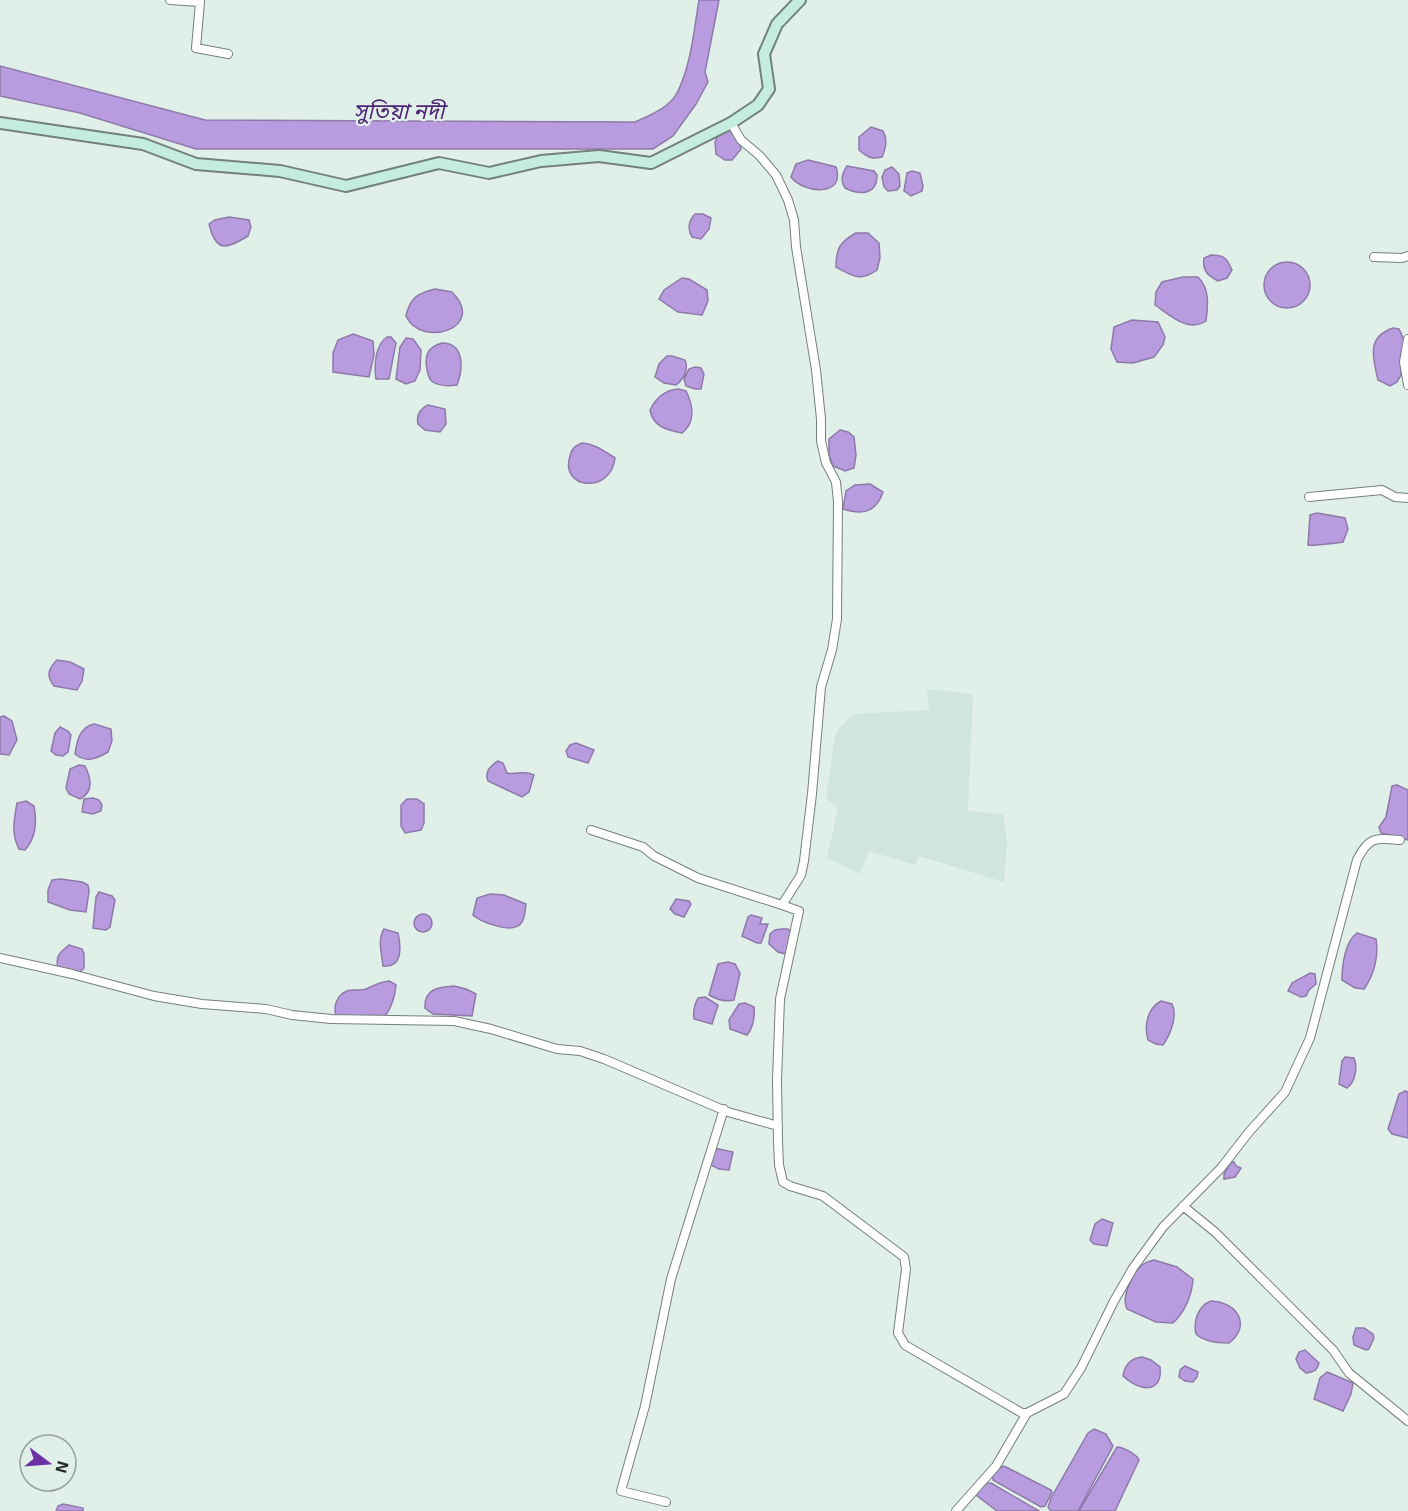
<svg xmlns="http://www.w3.org/2000/svg" width="1408" height="1511" font-family="'Exo 2','Noto Sans Bengali',sans-serif">
  <rect width="100%" height="100%" fill="#e1efe9"/>
  <path fill="#d0e5db" d="M927,689L973,694L968,811L1003,814L1007,841L1004,882L919,856L915,865L869,851L860,874L827,858L838,808L826,798L835,736L840,727L854,714L929,710Z"/>
  <path fill="#b99ce0" stroke="#8d7aa9" stroke-width="1.5" d="M699,0H719L705,72L708,82L696,104L673,136L653,149H196L80,113L0,96V66L205,120L635,122C650,115 669,108 677,93C691,66 694,30 699,0Z
    M871,127L883,131C888,139 886,148 882,157C872,160 867,157 859,150V137Z
    M729,130L739,140L741,149L732,160H725L716,154L715,142L718,135Z
    M808,160L836,167C846,197 804,194 791,177L796,164Z
    M847,166L874,171L877,175C877,196 859,195 845,188C840,180 842,174 847,166Z
    M892,167L899,174L900,186L897,190L888,191L884,187L882,177L885,170Z
    M912,171L920,173L923,186L922,191L911,196L904,191L907,173Z
    M695,214H703L711,218L709,229L701,239L692,237C687,229 689,220 695,214Z
    M229,217L249,220L251,227L248,236C226,249 216,253 209,224L215,220Z
    M856,233H868L879,243L880,258L877,270C861,282 852,276 836,267C836,248 840,242 856,233Z
    M1211,255C1224,255 1227,258 1232,270L1227,278L1218,281C1207,275 1202,270 1204,258Z
    M1264 285a23 23 0 1 1 46 0a23 23 0 1 1-46 0Z
    M1183,277H1198C1210,289 1208,305 1206,321C1188,333 1170,315 1155,305L1156,292L1162,282Z
    M682,278L689,279L707,290L708,301L702,315L678,312L659,299L664,290Z
    M435,289L452,292C488,328 421,349 406,316C410,297 419,293 435,289Z
    M1132,320L1158,322L1165,337L1163,345L1154,357L1133,363L1117,362L1111,349L1114,327Z
    M1393,328L1399,329L1404,340L1401,375L1397,382L1390,386L1378,380C1373,358 1366,337 1393,328Z
    M353,334L373,341L374,355L369,377L333,372V353L338,340Z
    M387,337H391L396,343L389,379H376C374,366 375,345 387,337Z
    M406,338L413,339L421,350L420,370L415,381L406,384L396,379L400,347Z
    M442,343C465,343 463,369 457,385C450,386 439,386 433,382C428,379 428,374 427,369C424,355 428,347 442,343Z
    M667,356H672L685,360C689,369 684,379 676,385L664,383L655,377L659,364Z
    M695,367L701,368L704,374L701,389H695L686,386L684,379L689,369Z
    M678,389L686,391C693,405 696,422 682,433C667,430 653,427 650,410C656,398 664,390 678,389Z
    M428,405L445,409L446,424L440,432L425,430L418,424C416,415 420,409 428,405Z
    M840,430L848,432L854,437L856,455L854,468L845,471L833,466L829,455V439Z
    M582,443C595,444 604,451 615,458C611,495 559,489 570,456C572,448 575,446 582,443Z
    M870,484L883,492C876,513 862,515 843,509L846,491L855,485Z
    M1317,513L1345,518L1348,529L1343,542C1338,543 1311,546 1308,545L1310,515Z
    M57,660L70,662L84,669L82,681L77,690L54,686C46,676 48,669 57,660Z
    M4,716L12,721L17,740L9,755L0,754V717Z
    M94,724L111,729L112,741L108,752C96,759 86,763 75,754C77,740 80,727 94,724Z
    M60,727L68,731L71,735L68,752L63,756L56,755L51,751L55,733Z
    M576,743L594,750L588,763L568,757L566,751L570,745Z
    M498,761L503,763L507,773C517,775 524,770 534,775L529,792L522,797L488,781C484,772 490,766 498,761Z
    M79,765L85,766C91,778 94,792 80,799L69,794L66,788L70,769Z
    M1397,785L1408,790V840L1381,833L1379,827L1386,817L1392,786Z
    M93,798L99,800L102,805L101,811L93,814L82,812L84,799Z
    M407,799H417L424,804V823L421,830L405,833L401,826V805Z
    M26,801L34,806C37,823 36,837 25,850L19,849C11,834 14,820 17,803Z
    M61,879L82,882L88,885L89,891L86,912L70,910L48,902V890L52,880Z
    M99,892L112,896L115,900L110,927L106,930L93,928L96,897Z
    M490,894L504,895L526,904C525,911 525,922 518,926C509,932 480,922 473,915L477,898Z
    M676,899L689,901L691,904L684,917L675,914L670,909Z
    M414 923a9 9 0 1 1 18 0a9 9 0 1 1-18 0Z
    M751,915L762,918L760,924H768L761,943H757L742,936L748,917Z
    M384,929L398,933C401,947 403,968 383,966C382,953 377,941 384,929Z
    M782,929H788L793,933L786,954L778,952L769,944L770,934L775,930Z
    M1357,933L1376,939C1379,956 1374,975 1364,989L1355,988L1342,980C1342,966 1345,941 1357,933Z
    M69,945L82,949L84,954V968L80,972L58,968C55,956 60,952 69,945Z
    M728,962L735,964L740,973L734,1000C726,1002 716,999 709,995L718,964Z
    M1310,973L1315,974L1316,984L1309,990L1306,996L1301,997L1288,991L1292,983Z
    M389,981L396,985C395,998 392,1007 384,1018L336,1016C333,1006 337,995 347,991C353,989 360,991 366,989C375,985 379,982 389,981Z
    M454,986L466,989L476,994L472,1016L433,1014L425,1008C424,989 438,987 454,986Z
    M705,997L718,1005L712,1024L694,1019C693,1011 694,1005 698,998Z
    M1161,1001L1172,1004C1178,1016 1170,1035 1163,1045L1156,1044L1148,1040C1144,1025 1147,1009 1161,1001Z
    M745,1003L754,1007C755,1016 753,1028 747,1035L730,1029L729,1020L739,1004Z
    M1345,1057L1354,1058C1358,1068 1355,1082 1347,1088L1339,1084L1342,1061Z
    M1405,1091L1408,1092V1138L1392,1134L1388,1129L1399,1094Z
    M714,1148L733,1152L729,1170L719,1169L711,1165Z
    M1231,1162H1234L1236,1166L1241,1168L1235,1177L1224,1179V1174Z
    M1102,1219L1113,1223L1107,1246L1094,1244L1090,1240L1095,1224Z
    M1154,1260L1177,1267L1193,1279C1192,1295 1185,1312 1173,1323L1156,1322L1127,1309C1121,1298 1132,1274 1141,1266C1144,1263 1150,1261 1154,1260Z
    M1211,1301C1237,1302 1252,1325 1229,1343C1218,1343 1204,1342 1196,1334C1193,1321 1198,1306 1211,1301Z
    M1356,1328H1364L1373,1334L1374,1338L1369,1349L1366,1350L1354,1345L1353,1337Z
    M1305,1350L1319,1363C1317,1371 1313,1372 1306,1373L1300,1368L1296,1359L1299,1352Z
    M1142,1357L1151,1360L1160,1367C1163,1396 1137,1390 1123,1376C1125,1364 1131,1358 1142,1357Z
    M1185,1366L1198,1372L1197,1377L1193,1382L1185,1381L1179,1377L1180,1370Z
    M1327,1372L1353,1383L1351,1394L1343,1411L1314,1399L1320,1378Z
    M1094,1429L1106,1434L1113,1446L1078,1511H1051L1048,1507L1051,1498L1088,1433Z
    M1117,1447C1124,1447 1137,1455 1139,1460L1115,1511H1079Z
    M1004,1466L1051,1490L1052,1492L1045,1506L1041,1507L993,1480V1474L999,1468Z
    M991,1483L1039,1511H997L976,1495C978,1488 984,1483 991,1483Z
    M63,1504L83,1508V1511H56L58,1506Z"/>
  <g fill="none" stroke-linecap="round" stroke-linejoin="round">
    <g stroke="#74817b" stroke-width="10">
      <path id="street" d="M170,0L200,2L196,48L228,54
        M1374,257L1402,258L1408,256
        M1408,339L1404,362L1408,385
        M1309,497L1382,490L1395,497L1408,498
        M591,830L643,847L654,856L698,878L782,905L801,875L804,861L812,794L821,687L832,650L837,619L838,502L836,482L826,463L821,441V419L816,370L796,247L794,220L788,200L776,175L759,155L741,140L731,123
        M782,905L799,911L780,999L777,1080L778,1141L779,1165L783,1182L790,1186L823,1196L904,1257L906,1269L898,1333L905,1345L1022,1413H1027
        M0,958L72,974L154,996L202,1004L266,1009L292,1015L331,1019L454,1021L491,1029L557,1049L580,1051L604,1059L728,1112L778,1126
        M1183,1206L1215,1232L1333,1350L1349,1373L1408,1421
        M666,1502L621,1491L645,1406L671,1279L724,1109
        M956,1511L996,1466L1027,1413L1064,1394L1081,1368L1114,1301L1133,1268L1163,1227L1221,1168L1249,1132L1285,1092L1310,1038L1357,860C1369,836 1376,838 1400,840"/>
    </g>
    <g stroke="#74817b" stroke-width="14">
      <path id="secondary" d="M0,123L143,144L196,164L280,171L346,186L439,163L489,173L541,161L599,156L651,163L731,123L758,105L769,89L764,54L777,24L800,0"/>
    </g>
    <use href="#street" stroke="#fff" stroke-width="8"/>
    <use href="#secondary" stroke="#c5eddf" stroke-width="10"/>
  </g>
  <g text-anchor="middle" dominant-baseline="central" stroke-width="4.5" stroke-linejoin="round" paint-order="stroke">
    <g font-size="22" font-style="italic" fill="#4e2675" stroke="#e1efe9">
      <text x="399" y="110">সুতিয়া নদী</text>
    </g>
  </g>
  <g transform="translate(48 1463) rotate(106)"><circle r="28" fill="#e1efe9" stroke="#97a19d" stroke-width="1.5"/>
  <path d="M0-4.5L10 22L0 15L-10 22Z" fill="#6e32a7"/>
  <text y="-9" font-size="16" font-weight="bold" text-anchor="middle" fill="#272c2a">N</text>
  </g>
</svg>
